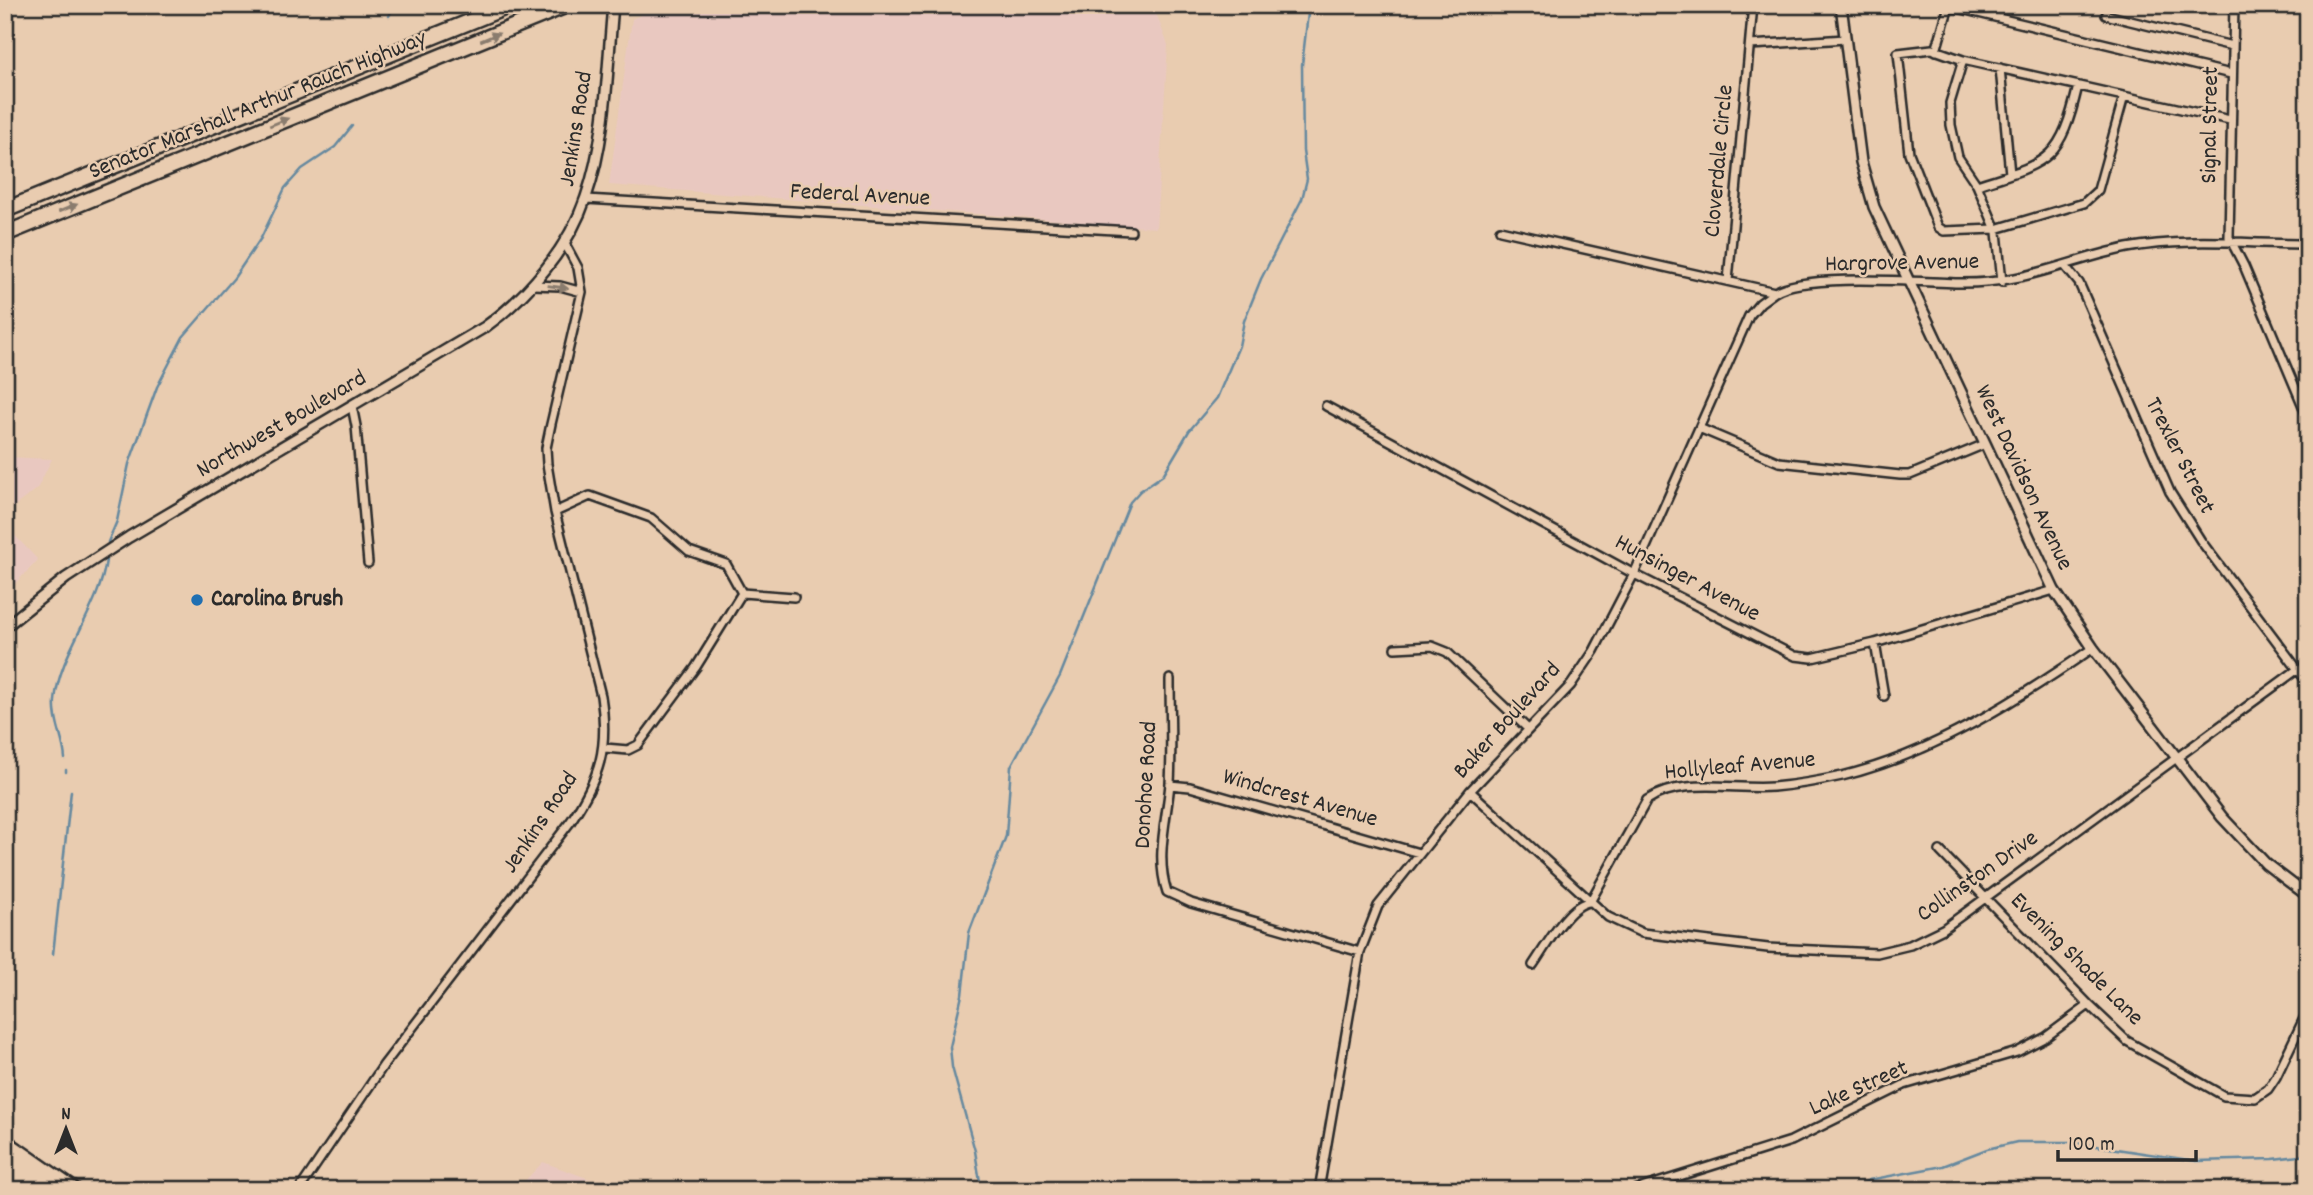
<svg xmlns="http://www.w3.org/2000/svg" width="2313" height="1195" font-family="Dekko,sans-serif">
  <rect width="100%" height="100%" fill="#e9ccb0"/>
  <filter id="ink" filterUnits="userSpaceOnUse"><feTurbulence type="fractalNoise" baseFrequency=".0143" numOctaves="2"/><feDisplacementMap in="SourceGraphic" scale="14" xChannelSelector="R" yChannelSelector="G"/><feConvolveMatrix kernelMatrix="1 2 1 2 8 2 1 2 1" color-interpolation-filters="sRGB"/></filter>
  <g filter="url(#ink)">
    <path fill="#e9c8c0" d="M662,5H1153L1168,45L1156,228L609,185L632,19Z
      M5,457L52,459L37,489L5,513Z
      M5,525L38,560L5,594Z
      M543,1162L620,1190H516Z"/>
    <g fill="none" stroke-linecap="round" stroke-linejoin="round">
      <path stroke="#66899f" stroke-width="2.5" d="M389,16L395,5
        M108,542L117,521L129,464L157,387L183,337L234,278L261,238L285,188L302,169L335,147L352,126
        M65,759C64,739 53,721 55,701C59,653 100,608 106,560
        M66,770V772
        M53,954L71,791
        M981,1188L975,1151L952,1067L950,1047L962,995L969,933L1006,836L1011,766L1060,676L1130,502L1140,491L1163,475L1189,431L1217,398L1239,346L1244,321L1261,279L1302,199L1307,179L1303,151L1302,65L1309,5
        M1850,1190L1869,1180L1943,1166L1987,1149L2017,1142H2070L2196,1161L2273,1159L2308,1155"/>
      <g stroke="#2b2b2b" stroke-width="12">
        <path id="minor" d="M2234,5L2229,237L2244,266L2308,418
          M2106,15L2232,46
          M1750,45L1846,39
          M1936,51L1949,6L2231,74
          M1963,60L1950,103L1951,125L1958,157L1977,185L1997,232L2002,282
          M2000,68L2010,174
          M2124,96L2098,190L2084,203L1996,229L1944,231L1938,227L1909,153L1898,53L1932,49L1963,60L2230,120
          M1977,185C2048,162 2060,162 2078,86
          M586,199L1131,231
          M1500,230L1775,292C1804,273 1918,282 1955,283C2023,285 2064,261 2127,248C2185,237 2249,244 2308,244
          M2065,266L2079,283L2170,492L2201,541L2308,683
          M1728,281L1753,5
          M533,285L560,286L582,292
          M352,406L356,426L368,563
          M1326,406L1634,574L1795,656L1812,658L1875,643L2054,590
          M1699,428L1779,462L1900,475H1910L1985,444
          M555,512L590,496L651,518L689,551L726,564L742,593
          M1875,643L1884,696
          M1395,648L1432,646L1447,652L1528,729
          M1170,679C1170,714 1172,749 1170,783C1167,820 1155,856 1167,892L1191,903L1360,952
          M605,748L628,750L638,745L696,667L742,593L794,597
          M1170,785L1190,787L1419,853
          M1470,791L1608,917L1642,933L1768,948L1877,953L1910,945L1943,929L2298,669
          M1940,851L2089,1005L2127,1041L2224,1096L2255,1098L2268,1089L2276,1077L2308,1010
          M1533,965C1545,948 1569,903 1590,902L1647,800C1681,777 1733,790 1773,787C1796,785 1819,781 1842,776C1933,754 2017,700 2093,648
          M299,1190L383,1066L571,821C600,777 609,748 601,696L555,512L547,464L546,448L551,424L582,292L578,268L564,242
          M1319,1190L1360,952L1378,906L1470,791L1571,685L1594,651L1634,574L1749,316L1760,303L1775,292
          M1635,1190L1791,1141L1904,1085L2017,1052L2046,1037L2089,1005"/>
      </g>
      <g stroke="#2b2b2b" stroke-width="14">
        <path id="tertiary" d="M1841,5L1861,162L1874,207L2054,590L2093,648L2222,817L2266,864L2308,896
          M5,627L66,578L129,537L485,327C528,296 569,248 586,197C607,137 607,68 613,5"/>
      </g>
      <g stroke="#2b2b2b" stroke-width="19">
        <path id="motorway" d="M5,210L511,5
          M5,234L567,5"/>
      </g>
      <use href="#minor" stroke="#e9ccb0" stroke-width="7"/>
      <use href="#tertiary" stroke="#e9ccb0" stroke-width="9"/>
      <use href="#motorway" stroke="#e9ccb0" stroke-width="14"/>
      <path stroke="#2b2b2b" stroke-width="2.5" d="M5,1132L88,1190"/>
    </g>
    <defs><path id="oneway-solid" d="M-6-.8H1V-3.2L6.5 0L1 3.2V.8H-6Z" transform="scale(1.75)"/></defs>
    <g fill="#8a7c6e">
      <use href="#oneway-solid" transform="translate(490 37) rotate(-22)"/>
      <use href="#oneway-solid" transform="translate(279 122) rotate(-22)"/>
      <use href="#oneway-solid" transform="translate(68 208) rotate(-22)"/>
      <use href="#oneway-solid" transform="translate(558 287) rotate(8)"/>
    </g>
  </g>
  <circle fill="#1f6fb2" stroke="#e9ccb0" stroke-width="2.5" cx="197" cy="600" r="7"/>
  <g text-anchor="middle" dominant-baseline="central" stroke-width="5" stroke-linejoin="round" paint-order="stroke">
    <g font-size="24" fill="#2b2b2b" stroke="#e9ccb0">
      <text transform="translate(258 106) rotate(-22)">Senator Marshall Arthur Rauch Highway</text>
      <text transform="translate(2211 125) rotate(-89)">Signal Street</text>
      <text transform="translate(577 129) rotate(-81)">Jenkins Road</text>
      <text transform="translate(1720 161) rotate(-85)">Cloverdale Circle</text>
      <text transform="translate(860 196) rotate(3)">Federal Avenue</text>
      <text transform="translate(1902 264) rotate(-1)">Hargrove Avenue</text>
      <text transform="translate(282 425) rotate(-30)">Northwest Boulevard</text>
      <text transform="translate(2179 456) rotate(63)">Trexler Street</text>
      <text transform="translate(2023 478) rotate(65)">West Davidson Avenue</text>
      <text transform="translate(1687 579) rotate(28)">Hunsinger Avenue</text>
      <text transform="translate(1508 721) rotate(-48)">Baker Boulevard</text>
      <text transform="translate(1740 767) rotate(-5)">Hollyleaf Avenue</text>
      <text transform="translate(1147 785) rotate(-87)">Donohoe Road</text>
      <text transform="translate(1300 799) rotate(16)">Windcrest Avenue</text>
      <text transform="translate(541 823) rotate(-56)">Jenkins Road</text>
      <text transform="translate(1978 877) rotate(-35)">Collinston Drive</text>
      <text transform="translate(2076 960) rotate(45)">Evening Shade Lane</text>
      <text transform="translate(1859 1089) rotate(-24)">Lake Street</text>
    </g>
    <g font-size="24" font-weight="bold" fill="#2b2b2b" stroke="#e9ccb0" text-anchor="start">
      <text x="211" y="600">Carolina Brush</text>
    </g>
  </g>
  <rect width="2313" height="1195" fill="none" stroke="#e9ccb0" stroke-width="28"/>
  <rect x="14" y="14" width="2285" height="1167" fill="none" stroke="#2b2b2b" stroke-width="2.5" filter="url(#ink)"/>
  <g transform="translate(66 1129)" stroke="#e9ccb0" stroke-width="5" paint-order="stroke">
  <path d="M0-5L12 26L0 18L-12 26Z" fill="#2b2b2b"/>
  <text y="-10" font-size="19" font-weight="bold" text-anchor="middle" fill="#2b2b2b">N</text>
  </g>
  <path d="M2058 1150v10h138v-10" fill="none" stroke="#2b2b2b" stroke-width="3.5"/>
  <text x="2068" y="1150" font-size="21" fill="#2b2b2b" stroke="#e9ccb0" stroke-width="5" paint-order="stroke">100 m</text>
</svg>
